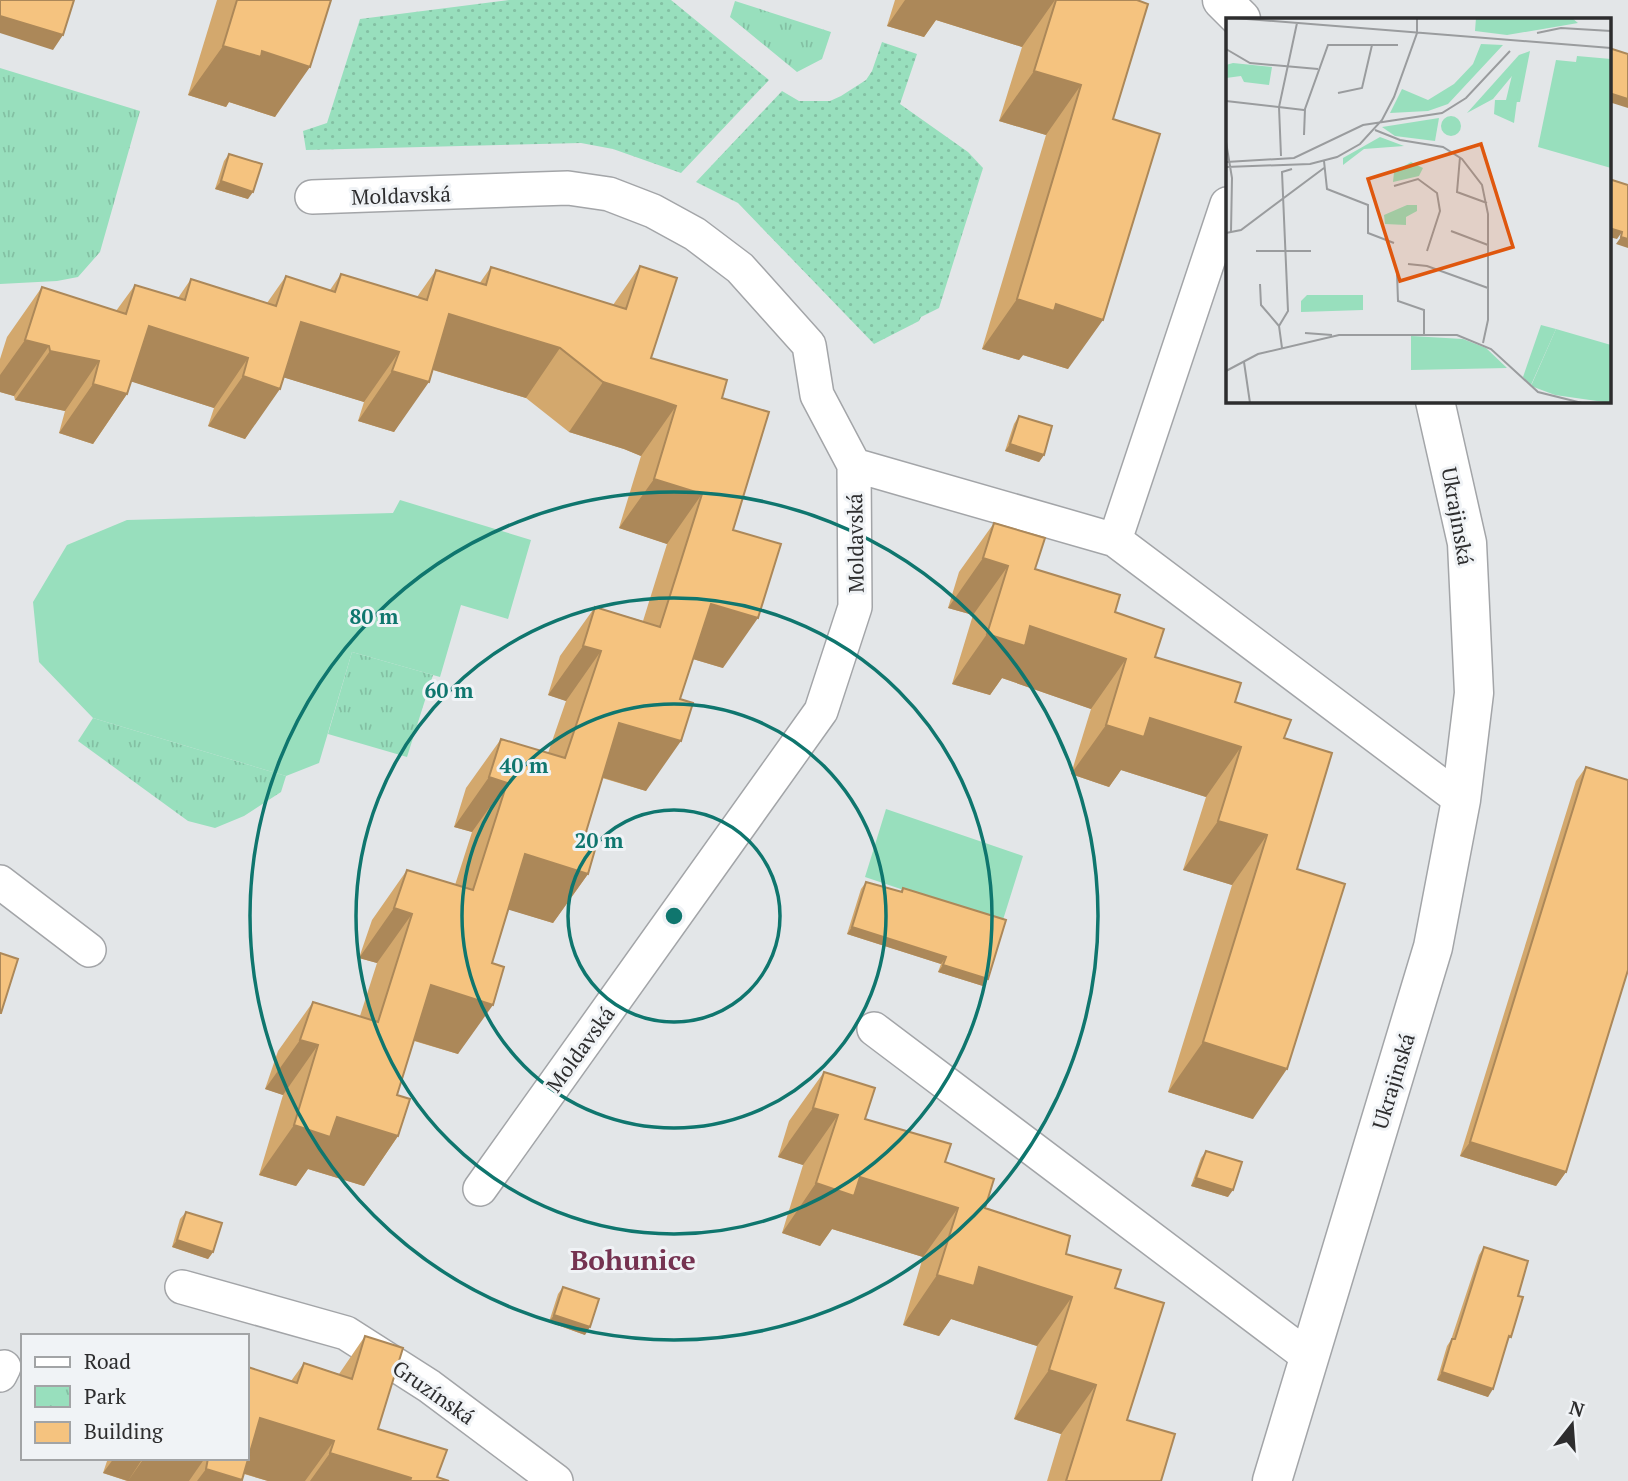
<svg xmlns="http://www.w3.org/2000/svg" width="1628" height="1481" font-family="'PT Serif',serif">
  <defs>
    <pattern id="grass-dots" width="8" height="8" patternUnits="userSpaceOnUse" patternTransform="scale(1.75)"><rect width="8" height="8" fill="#98dfbd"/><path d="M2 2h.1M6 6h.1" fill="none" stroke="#83c0a3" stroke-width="1.8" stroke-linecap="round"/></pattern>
    <pattern id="park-tufts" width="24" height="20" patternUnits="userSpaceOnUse" patternTransform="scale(1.75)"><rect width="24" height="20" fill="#98dfbd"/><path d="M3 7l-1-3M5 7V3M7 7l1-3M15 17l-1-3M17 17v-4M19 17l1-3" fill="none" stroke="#83c0a3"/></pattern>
  </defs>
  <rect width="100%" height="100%" fill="#e3e6e8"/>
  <path fill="url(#grass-dots)" d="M509,0H671L769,80L681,173L613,149L581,143L306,150L303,131L327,123L360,19Z
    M882,42L917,54L900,104L968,152L983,168L939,308L921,317L919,321L874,344L738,203L696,182L782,91L799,101H830L841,96L866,80L872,71Z"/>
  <path fill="url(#park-tufts)" d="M735,1L831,32L822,59L797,72L730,17Z
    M0,68L140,111L100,252L78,277L57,281L0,284Z
    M352,652L433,675L407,757L328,734Z
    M93,718L286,776L281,792L244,816L215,828L188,821L78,741Z"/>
  <path fill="#98dfbd" d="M400,500L531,540L508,619L461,605L440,677L352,652L319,763L286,776L93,718L39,662L33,602L67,545L127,520L393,513Z
    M886,809L1023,856L1002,923L865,877Z"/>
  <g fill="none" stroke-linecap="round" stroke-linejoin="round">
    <g stroke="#a3a5a8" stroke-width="36">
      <path id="street" d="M312,197L568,188L609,194L653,211L695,234L740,268L809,345L817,395L854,465L855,607L821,711L480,1189
        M1227,204L1115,540L1461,800
        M854,465L1115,540
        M0,882L89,950
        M874,1029L1310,1358
        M182,1287L346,1333L429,1386L556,1481
        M0,1375L4,1367"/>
    </g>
    <g stroke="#a3a5a8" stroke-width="41">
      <path id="secondary" d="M1222,0L1241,19
        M1272,1481L1433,947L1461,800L1474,693L1467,543L1435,401"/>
    </g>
    <use href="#street" stroke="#fff" stroke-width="33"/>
    <use href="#secondary" stroke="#fff" stroke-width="38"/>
  </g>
  <path fill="#d3a86d" d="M217,0H331L275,117L229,102L226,107L188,95Z
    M895,0H1137L1113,119L1068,369L1023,355L1019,360L982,349L1046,135L999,121L1022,47L936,20L924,37L887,26Z
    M229,154L248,199L215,189L224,161Z
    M640,266L651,358L722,398L733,530L723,668L693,659L646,791L602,778L586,832L588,874L553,923L508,909L458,1054L414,1041L397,1095L398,1136L364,1186L308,1169L296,1186L259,1175L283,1095L265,1089L278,1051L313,1002L360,1016L377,963L359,958L372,920L407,870L455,885L472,832L454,827L466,788L501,739L548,753L566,701L548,695L560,656L595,607L643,621L667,544L619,528L641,456L624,449L569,432L526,398L433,370L394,432L358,421L364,402L283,377L245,439L208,426L214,408L131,381L127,394L93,444L59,433L65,411L15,400L14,396L0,392V359L7,337L42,287L116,311L135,285L178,298L191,279L267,303L286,276L330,290L341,274L417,297L436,270L479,284L491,267L613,305Z
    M1019,416L1044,455L1039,462L1005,451L1014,424Z
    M994,523L1035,569L1115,612L1155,657L1235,702L1284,738L1297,869L1253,1119L1168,1092L1232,885L1183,870L1206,797L1121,770L1109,787L1071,774L1091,709L1002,678L990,695L952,684L973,615L948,608L959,572Z
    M1586,767L1566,1172L1556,1186L1460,1156L1576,781Z
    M866,882L900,892L903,888L988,979L983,986L938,972L941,964L847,934L861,889Z
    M824,1072L865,1119L945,1162L985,1208L1066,1254L1115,1288L1127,1420L1161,1481H1047L1061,1434L1014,1419L1037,1346L951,1319L939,1336L903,1325L923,1257L832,1229L820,1246L782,1233L803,1165L778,1157L789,1121Z
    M1206,1151L1228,1197L1191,1186L1201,1158Z
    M186,1212L213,1252L208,1259L172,1247L180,1219Z
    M1484,1247L1518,1296L1507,1343L1488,1397L1437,1380L1447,1346L1451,1340L1479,1255Z
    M563,1287L585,1335L549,1322L558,1294Z
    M365,1336L378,1429L437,1477L449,1481H268L244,1474L241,1481H127L103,1473L108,1458H247V1369L248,1367L291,1381L304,1363L339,1374Z"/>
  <path fill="#ac8859" d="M905,0H1055L1022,47L936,20L924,37L887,26Z
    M0,16L63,35L53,50L0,33Z
    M223,46L262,51L310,67L275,117L229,102L226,107L188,95Z
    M1034,71L1081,85L1046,135L999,121Z
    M1609,93L1628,99V108L1609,102Z
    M221,181L253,192L248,199L215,189Z
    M1609,228L1622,232L1617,239L1609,237Z
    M1621,237L1628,239V248L1616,244Z
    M1017,299L1056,304L1103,320L1068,369L1023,355L1019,360L982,349Z
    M449,314L560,348L526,398L414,364Z
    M301,322L399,352L364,402L266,372Z
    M149,326L248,358L214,408L114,376Z
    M25,340L49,346L14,396L0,392V375Z
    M50,351L99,361L65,411L15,400Z
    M392,371L429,382L394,432L358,421Z
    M243,376L280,389L245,439L208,426Z
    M603,382L659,400L676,406L641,456L624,449L569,432Z
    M93,384L127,394L93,444L59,433Z
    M1010,444L1044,455L1039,462L1005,451Z
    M654,479L702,494L667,544L619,528Z
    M983,558L1008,566L973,615L948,608Z
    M711,604L758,618L723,668L676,654Z
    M1030,626L1126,659L1091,709L1002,678L990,695L952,684L987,634Z
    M583,646L601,651L566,701L548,695Z
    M1150,718L1241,747L1206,797L1121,770L1109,787L1071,774L1106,725Z
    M619,723L681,741L646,791L585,772Z
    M489,777L507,783L472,832L454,827Z
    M1218,821L1267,835L1232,885L1183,870Z
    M525,854L588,874L553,923L490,904Z
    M394,908L412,914L377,963L359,958Z
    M852,927L946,957L941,964L847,934Z
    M943,965L988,979L983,986L938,972Z
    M431,985L493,1005L458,1054L396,1035Z
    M300,1040L318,1045L283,1095L265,1089Z
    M1203,1042L1287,1069L1253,1119L1168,1092Z
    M813,1108L838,1115L803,1165L778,1157Z
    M337,1117L398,1136L364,1186L308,1169L296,1186L259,1175L294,1125Z
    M1470,1142L1566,1172L1556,1186L1460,1156Z
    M860,1177L958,1208L923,1257L832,1229L820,1246L782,1233L816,1183Z
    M1196,1178L1233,1190L1228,1197L1191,1186Z
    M177,1240L213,1252L208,1259L172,1247Z
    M979,1267L1072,1297L1037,1346L951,1319L939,1336L903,1325L937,1275Z
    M554,1315L590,1327L585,1335L549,1322Z
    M1049,1370L1096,1385L1061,1434L1014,1419Z
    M1442,1372L1493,1389L1488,1397L1437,1380Z
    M260,1418L334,1441L305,1481H268L226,1468Z
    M330,1453L411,1478L409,1481H310Z
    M114,1458H143L128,1481L103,1473Z
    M144,1458H205L189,1481H128Z
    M206,1469L242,1480L241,1481H197Z"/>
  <path fill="#f5c37f" stroke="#ac8859" stroke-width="2" d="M0,0H74L63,35L0,16Z
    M237,0H331L310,67L262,51L261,57L223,46Z
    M1056,0H1137L1148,4L1113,119L1160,134L1103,320L1056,304L1054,311L1017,299L1081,85L1034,71Z
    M1609,48L1628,54V99L1609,93Z
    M229,154L262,164L253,192L221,181Z
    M1609,179L1628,185V239L1621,237L1622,232L1609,228Z
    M640,266L677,278L651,358L727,380L722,398L769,412L733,530L781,544L758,618L711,604L680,699L693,703L681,741L619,723L586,832L599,836L588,874L525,854L492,963L504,967L493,1005L431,985L397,1095L410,1099L398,1136L337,1117L330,1137L294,1125L318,1045L300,1040L313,1002L378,1022L412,914L394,908L407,870L473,890L507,783L489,777L501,739L565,758L601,651L583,646L595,607L660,627L702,494L654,479L676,406L659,400L603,382L560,348L449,314L429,382L392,371L399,352L301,322L280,389L243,376L248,358L149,326L127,394L93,384L99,361L50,351L49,346L25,340L42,287L126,314L135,285L185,300L191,279L276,306L286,276L335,292L341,274L427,300L436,270L486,285L491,267L626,309Z
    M1019,416L1052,426L1044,455L1010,444Z
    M994,523L1045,538L1035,569L1120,595L1115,612L1164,629L1155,657L1241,683L1235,702L1291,720L1284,738L1332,753L1297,869L1345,884L1287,1069L1203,1042L1267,835L1218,821L1241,747L1150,718L1144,737L1106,725L1126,659L1030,626L1025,646L987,634L1008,566L983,558Z
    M1586,767L1628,780V970L1566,1172L1470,1142Z
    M866,882L902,892L903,888L1006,920L988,979L943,965L946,957L852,927Z
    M0,953L18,959L1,1013H0Z
    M824,1072L875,1088L865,1119L951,1144L945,1162L994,1179L985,1208L1070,1236L1066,1254L1121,1270L1115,1288L1164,1303L1127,1420L1175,1434L1161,1481H1066L1096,1385L1049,1370L1072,1297L979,1267L974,1286L937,1275L958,1208L860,1177L854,1196L816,1183L838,1115L813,1108Z
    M1206,1151L1242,1162L1233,1190L1196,1178Z
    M186,1212L222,1223L213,1252L177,1240Z
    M1484,1247L1528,1261L1518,1296L1523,1297L1511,1337L1509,1336L1493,1389L1442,1372L1452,1339H1455Z
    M563,1287L599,1299L590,1327L554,1315Z
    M365,1336L403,1348L378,1429L447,1450L437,1477L449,1481H410L411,1478L330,1453L334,1441L260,1418L242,1480L206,1469L208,1458H247V1372L248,1367L297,1383L304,1363L352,1379Z"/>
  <g fill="none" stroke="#0f766e" stroke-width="3.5">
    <circle cx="674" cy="916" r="106"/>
    <circle cx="674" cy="916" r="212"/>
    <circle cx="674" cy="916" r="318"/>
    <circle cx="674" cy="916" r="424"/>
  </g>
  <g text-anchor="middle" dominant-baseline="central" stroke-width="6" stroke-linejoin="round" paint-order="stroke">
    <g font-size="21" fill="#2d2d2e" stroke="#f0f3f6">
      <text transform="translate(401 195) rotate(-2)">Moldavská</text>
      <text transform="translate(1458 516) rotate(80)">Ukrajinská</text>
      <text transform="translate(855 543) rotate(-91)">Moldavská</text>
      <text transform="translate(580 1049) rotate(-54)">Moldavská</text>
      <text transform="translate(1393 1081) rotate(-73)">Ukrajinská</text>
      <text transform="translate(434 1392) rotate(35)">Gruzínská</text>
    </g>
    <g font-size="28" font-weight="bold" fill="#753351" stroke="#f0f3f6">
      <text x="633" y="1259">Bohunice</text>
    </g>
  </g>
  <g transform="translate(1226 18)">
    <rect width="385" height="385" fill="#e3e6e8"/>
    <path d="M255,26L277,27L222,86L202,93L164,95L176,71L202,82L228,66L247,46ZM304,33L294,84H289L286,58L267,81L241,95L293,37ZM7,45L46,49L43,67L18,64L15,58L0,60V47ZM154,119L178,128L138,131L117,147V140ZM185,144L197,150L193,158L167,164L168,154ZM185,318L237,321L260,330L281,350L185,352Z" fill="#98dfbd"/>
    <path d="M250,0H346L352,5L281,17L249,13ZM215 108a10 10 0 1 1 20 0a10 10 0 1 1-20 0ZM330,311L385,327V385L329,377L305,368Z" fill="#98dfbd"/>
    <path d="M351,38L385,41V150L312,129L330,42L350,44Z" fill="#98dfbd"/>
    <path d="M213,100L209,123L169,118L156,109Z" fill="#98dfbd"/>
    <path d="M286,57L294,60L288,105L268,96L269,82H280ZM181,187H191V193L180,199V207L159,206L158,197ZM81,277H137V292L75,294V283ZM315,307L330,311L305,367L297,359Z" fill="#98dfbd"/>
    <path fill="none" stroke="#9a9c9e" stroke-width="2" d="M8,0L385,30M311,15L335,10L385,13M0,31L24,45L92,51M112,75L136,70L146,27M0,83L78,92M149,112L174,122L217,129L236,141L256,167L262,196V302L257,325M78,117L79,91L102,27H172M0,124L6,160L5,214M55,138L53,89L71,5M234,139L231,174L261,185M98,143L101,171L142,187V215L168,225M0,144L68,140L137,107L216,95L240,80L284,33M0,149L84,146L111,139L134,126L156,102L168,79L191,15V0M168,168L192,161L211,175L214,193L201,233M225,213L262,227M0,215L15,212L98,150M30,233H85M182,246L201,248L262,270M171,255L172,283L198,292V316M34,266L35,287L53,308M79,315L106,317M56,330L53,308L62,293L56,154L66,151M18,344L24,385M0,353L32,336L113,317H231L265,331L312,374L356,385"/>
    <path fill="#df570e" fill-opacity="0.15" stroke="#df570e" stroke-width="3.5" d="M255,126L287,229L174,263L142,161Z"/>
    <rect width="385" height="385" fill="none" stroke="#2d2d2e" stroke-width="3.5"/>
  </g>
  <circle cx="674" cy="916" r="10" fill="#0f766e" stroke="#f0f3f6" stroke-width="3.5"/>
  <g font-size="21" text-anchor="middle" font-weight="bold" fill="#0f766e" stroke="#f0f3f6" stroke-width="6" stroke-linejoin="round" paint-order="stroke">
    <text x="374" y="624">80 m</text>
    <text x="449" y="698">60 m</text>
    <text x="524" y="773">40 m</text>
    <text x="599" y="848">20 m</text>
  </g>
  <rect x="21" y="1334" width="228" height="126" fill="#f0f3f6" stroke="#a2a4a6" stroke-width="2"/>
  <rect x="35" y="1357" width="35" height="10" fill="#ffffff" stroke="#a2a4a6" stroke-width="2"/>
  <text x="84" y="1369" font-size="21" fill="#2d2d2e">Road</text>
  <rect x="35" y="1386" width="35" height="21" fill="url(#park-tufts)" stroke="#a2a4a6" stroke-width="2"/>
  <text x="84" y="1404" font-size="21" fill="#2d2d2e">Park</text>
  <rect x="35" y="1422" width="35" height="21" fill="#f5c37f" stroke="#a2a4a6" stroke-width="2"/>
  <text x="84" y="1439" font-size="21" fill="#2d2d2e">Building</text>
  <g transform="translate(1572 1425) rotate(17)" stroke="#f0f3f6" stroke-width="5" paint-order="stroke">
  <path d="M0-5L12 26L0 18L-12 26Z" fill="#2d2d2e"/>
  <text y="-10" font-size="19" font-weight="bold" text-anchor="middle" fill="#2d2d2e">N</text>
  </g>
</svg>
